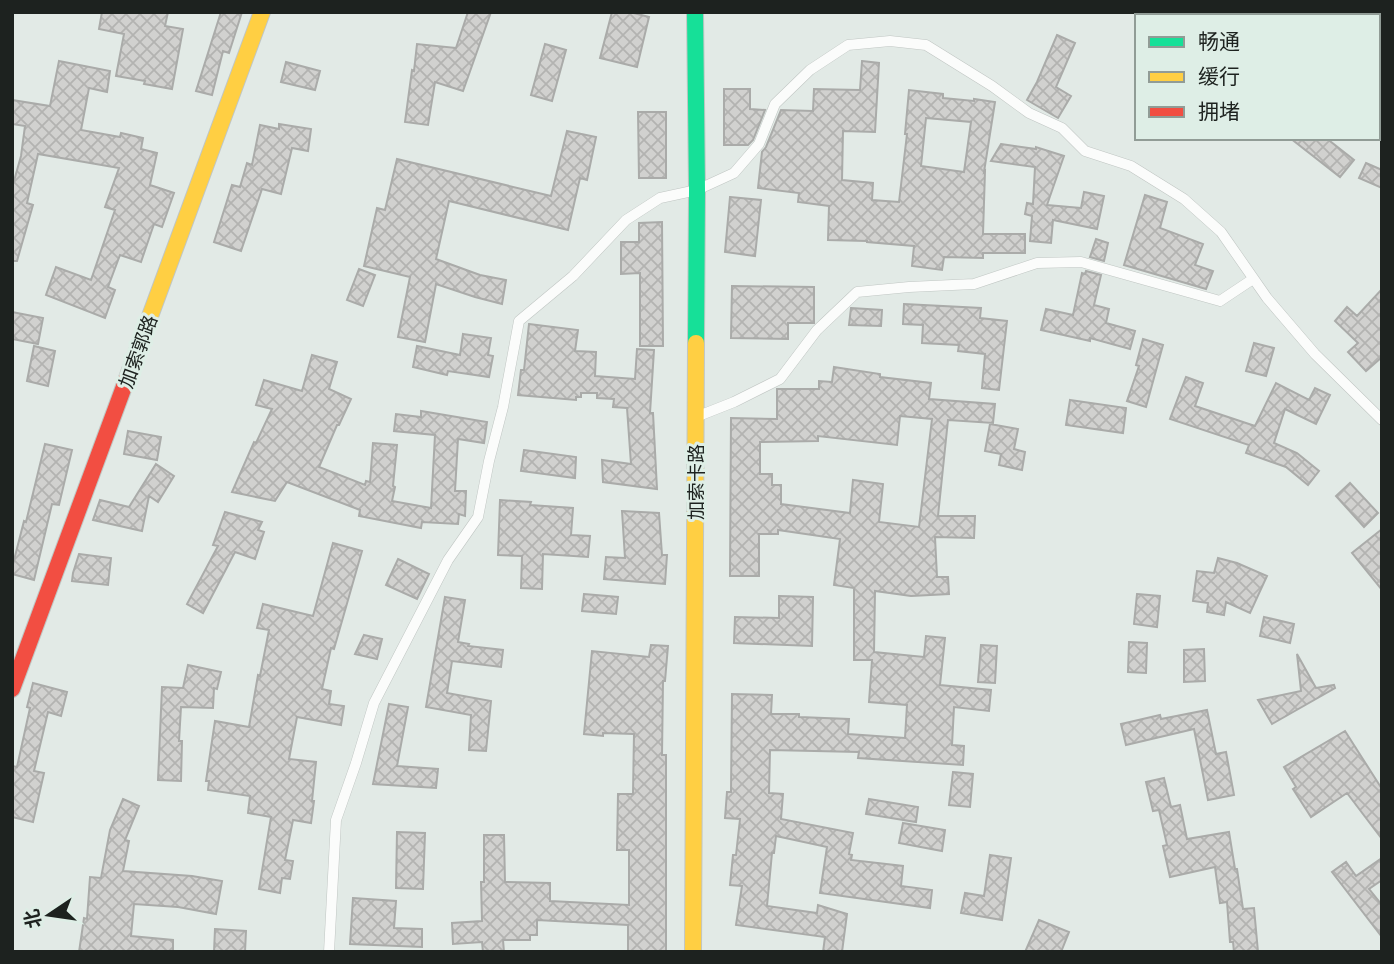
<svg xmlns="http://www.w3.org/2000/svg" width="1394" height="964" font-family="Literata,'Noto Sans SC',serif">
  <defs>
    <pattern id="building-cross-hatch" width="8" height="8" patternUnits="userSpaceOnUse" patternTransform="scale(1.75)"><rect width="8" height="8" fill="#d1d1cf"/><path d="M0 0l8 8M0 8l8-8" fill="none" stroke="#b3b3b1"/></pattern>
  </defs>
  <rect width="100%" height="100%" fill="#e2eae6"/>
  <path fill="url(#building-cross-hatch)" stroke="#aaaba9" stroke-width="2" fill-rule="evenodd" d="M102,12H168L165,26L183,29L172,89L144,84L145,81L116,76L124,34L99,29Z
    M221,12H242L229,53L223,51L212,95L196,91Z
    M468,12H491L463,91L435,82L428,125L405,122L412,70L414,71L417,44L456,48Z
    M612,12H630L649,17L637,67L600,58Z
    M1057,35L1075,43L1056,87L1071,96L1058,118L1027,100L1037,82Z
    M545,44L566,50L552,101L531,95Z
    M59,61L110,71L107,92L89,88L81,130L120,137L121,133L143,138L141,149L157,153L150,185L174,193L162,227L154,224L141,262L120,255L108,287L115,290L105,318L46,295L56,267L91,280L115,210L105,207L119,168L38,154L27,203L33,205L17,261H12V188L21,156L25,126L12,124V100L50,106Z
    M862,61L879,63L875,132L843,131L842,180L873,183L872,200L899,202L907,134H905L909,90L943,94V98L974,101V99L995,102L984,172L985,171L983,234H1025V253H983V258L944,257L942,270L912,266L914,246L867,242V241L828,240L829,206L798,202L799,193L758,188L762,152L766,147L781,110L813,111L814,89L860,90ZM926,118L971,122L964,172L921,166Z
    M286,62L320,71L315,90L281,82Z
    M724,89H750V109L765,110L753,140L748,145H724Z
    M638,112H666V178H639Z
    M279,124L311,129L308,151L292,148L281,194L262,189L241,251L214,242L232,185L240,187L247,163L252,165L260,125L279,129Z
    M567,131L596,137L587,180L580,178L568,230L449,201L436,259L480,275L506,280L502,304L475,297L436,284L425,342L398,337L410,277L364,266L377,208L385,210L397,159L551,196Z
    M1290,138H1326L1354,160L1340,177Z
    M1001,144L1036,149V147L1064,156L1047,205L1081,208L1084,192L1104,196L1097,229L1053,220L1051,243L1030,241L1032,216L1025,214L1027,203L1033,204L1035,167L991,161Z
    M1366,163L1382,170V188L1359,178Z
    M1145,195L1167,202L1160,228L1203,244L1195,265L1213,271L1206,289L1124,265Z
    M730,197L761,200L755,256L725,252Z
    M662,222L663,346H640V273L621,274V242H639V223Z
    M1096,239L1108,243L1104,261L1090,257Z
    M359,269L375,275L363,306L347,300Z
    M1086,271L1101,275L1094,305L1109,309L1106,323L1135,331L1130,349L1090,338V341L1041,330L1046,309L1073,315L1082,273L1085,274Z
    M732,286L814,287V323H788V339L731,338Z
    M1382,289V357L1366,371L1348,352L1358,343L1335,321L1347,307L1357,316Z
    M904,304L981,308L980,318L1007,321L999,390L982,388L985,354L958,351L959,345L922,343L923,325L903,324Z
    M851,308L882,310L881,326L849,325Z
    M12,312L43,318L38,344L12,339Z
    M529,324L578,330L575,351L596,352L595,376L635,379L637,349L654,350L650,413H653L657,489L603,482L602,460L631,464L627,408L613,407L614,399L597,398V393H581V397H576V400L518,395L521,370H524Z
    M463,334L491,338L488,355L493,356L489,377L448,371L447,375L413,367L417,346L460,355Z
    M1143,339L1163,345L1146,407L1127,401L1139,366L1136,365Z
    M1254,343L1274,348L1266,376L1246,371Z
    M34,346L55,351L48,386L27,381Z
    M312,355L337,362L329,389L351,399L339,425H337L319,467L365,485L366,481L370,482L373,443L397,445L393,486L395,487L392,501L431,508L435,435L394,431L396,414L421,417V411L487,422L484,443L458,439L455,491H466L465,516L459,514L458,524L422,522L421,528L359,516L360,510L287,482L275,501L232,492L254,442L256,443L272,409L256,405L264,380L302,391Z
    M834,367L880,374V377L931,383L929,399L995,404L993,423L948,420L938,516H975L974,538L935,537L937,577H948L949,594L911,596L875,591L874,652L924,657L926,636L945,638L940,685L991,690L989,711L954,707L952,745L964,746L963,765L858,758L859,752L770,750L769,793L783,794L781,819L853,833L849,854L852,855L851,860L903,866L901,886L932,890L930,908L820,893L827,847L776,836L774,853H772L767,906L817,913L818,905L847,914L842,952H823L825,937L736,925L742,886L730,885L733,855H736L740,819L725,818L727,792H731L732,694L772,695L771,714H799V717L849,719L848,734L905,738L907,705L869,702L872,660H854V588L834,585L840,539L778,530V534H759V576H730L731,418L777,419V389H819V381L832,382ZM900,416L932,419L919,527L879,522L883,484L853,480L850,513L781,504V485H772V474H760V442L818,441V436L897,445Z
    M1186,377L1203,383L1195,406L1255,426L1276,383L1309,400L1315,388L1330,395L1316,424L1285,409L1274,443L1297,453L1319,471L1308,485L1286,467L1246,453L1249,445L1170,419Z
    M1070,400L1126,408L1123,433L1066,425Z
    M990,424L1018,429L1014,449L1025,452L1022,470L999,465L1001,454L985,451Z
    M128,431L161,437L157,460L124,454Z
    M45,444L72,450L59,505L52,504L34,580L12,574V568L24,521L26,522Z
    M524,450L576,457L575,478L521,471Z
    M156,464L174,476L158,502L149,496L142,531L93,520L100,500L129,507Z
    M1350,483L1378,513L1364,527L1336,496Z
    M500,500L531,502L530,505L573,508L571,535L590,536L588,557L543,554L542,589L521,588L522,556L498,555Z
    M622,511L659,513L662,555H667L665,584L604,579L606,557L625,558Z
    M225,512L262,522L258,530L264,532L255,559L235,552L203,613L187,604L218,546L213,545Z
    M1382,529V590L1352,553Z
    M333,543L362,551L334,649L331,648L322,689L331,691L329,704L344,706L341,725L297,717L289,759L316,762L312,801H314L311,823L293,820L285,860L293,861L290,879L282,878L280,893L259,889L271,817L248,813L250,796L208,790L209,781H206L215,721L249,727L258,675L260,676L269,630L257,628L263,604L313,616Z
    M79,554L111,558L108,585L72,581L73,573Z
    M1218,558L1237,563L1267,576L1250,613L1226,602L1224,615L1207,612L1208,603L1193,601L1197,571L1214,573Z
    M398,559L429,574L417,599L386,585Z
    M584,594L618,597L616,614L582,611Z
    M1137,594L1160,596L1157,627L1134,624Z
    M779,596L813,597L812,646L734,643L735,617L779,618Z
    M445,597L465,600L458,642L469,644L468,646L503,650L501,667L452,661L447,693L491,701L486,751L469,750L471,715L426,707Z
    M1264,617L1294,624L1290,643L1260,636Z
    M364,635L382,639L377,659L355,654Z
    M1129,642L1147,643L1146,673L1128,672Z
    M651,645L668,646L665,681H663L662,755H666V952H628V925L537,920V935H530V940H503L504,952H483L482,942L453,944L452,923L482,921L481,882H484V835H504L505,882L550,883V901L629,905V850H617L618,794H633L634,734L603,733V736L584,734L592,651L649,657Z
    M981,645L997,646L995,683L978,682Z
    M1204,649L1205,681L1184,682V650Z
    M1297,654L1316,688L1334,685L1335,688L1272,724L1258,700L1301,691Z
    M188,665L221,672L217,689L214,688L213,708L181,707L179,741H182L181,781L158,780L162,687L183,688Z
    M33,683L67,692L61,716L48,712L34,771L44,773L33,822L12,817V766L17,767L30,708L27,707Z
    M389,704L408,707L397,766L438,769L436,788L373,784Z
    M1207,710L1216,754L1226,752L1234,795L1208,800L1194,729L1126,745L1121,724L1160,715L1161,719Z
    M1345,731L1382,789V839L1347,793L1311,817L1293,789L1296,787L1284,767Z
    M953,772L973,774L970,807L949,805Z
    M1164,778L1171,807L1180,805L1187,839L1229,832L1235,869H1237L1243,909L1254,908L1258,952H1234L1233,942H1230L1227,902L1220,903L1215,867L1170,877L1163,846L1167,845L1159,810L1153,811L1146,782Z
    M123,799L139,806L125,840L129,841L123,871L192,876L222,881L216,914L178,907L134,904L131,936L173,940V952H79L84,918L87,919L90,877L101,878L110,830Z
    M869,799L918,807L916,822L866,814Z
    M903,823L945,830L942,851L899,843Z
    M397,832L425,833L423,889L396,888Z
    M990,855L1011,858L1002,920L961,913L965,893L984,896Z
    M1382,858V880L1369,889L1382,905V937L1332,872L1346,862L1356,876Z
    M353,898L396,901L394,928L422,929V947L350,944Z
    M1039,920L1069,932L1061,952H1025Z
    M215,929L246,931L245,952H214Z"/>
  <g fill="none" stroke-linecap="round" stroke-linejoin="round">
    <g stroke="#c0c6c3" stroke-width="11">
      <path id="lane" d="M701,415L734,402L780,379L817,330L857,292L909,287L974,284L1037,263L1081,262L1220,301L1253,279
        M329,952L336,820L356,763L374,703L448,560L478,517L489,461L503,407L519,321L573,276L626,220L660,198L697,190L734,173L759,144L775,104L810,70L848,45L890,41L926,45L992,86L1029,113L1062,128L1085,151L1131,166L1184,199L1221,232L1267,298L1315,354L1382,420"/>
    </g>
    <g stroke="#c0c6c3" stroke-width="18">
      <path id="fast" d="M695,12L697,190L696,343"/>
    </g>
    <g stroke="#c0c6c3" stroke-width="18">
      <path id="slow" d="M142,338L262,12
        M693,952L696,343"/>
    </g>
    <g stroke="#c0c6c3" stroke-width="18">
      <path id="jam" d="M12,689L142,338"/>
    </g>
    <use href="#lane" stroke="#fbfcfb" stroke-width="10"/>
    <use href="#fast" stroke="#16e098" stroke-width="16"/>
    <use href="#slow" stroke="#ffcf43" stroke-width="16"/>
    <use href="#jam" stroke="#f24e42" stroke-width="16"/>
  </g>
  <g text-anchor="middle" dominant-baseline="central" stroke-width="6" stroke-linejoin="round" paint-order="stroke">
    <g font-size="19" fill="#1d221f" stroke="#deeee6">
      <text transform="translate(137 351) rotate(-70)">加索郭路</text>
      <text transform="translate(695 482) rotate(-90)">加索卡路</text>
    </g>
  </g>
  <rect width="1394" height="964" fill="none" stroke="#1d221f" stroke-width="28"/>
  <rect x="1135" y="14" width="245" height="126" fill="#deeee6" stroke="#919c96" stroke-width="2"/>
  <rect x="1149" y="37" width="35" height="10" fill="#16e098" stroke="#919c96" stroke-width="2"/>
  <text x="1198" y="49" font-size="21" fill="#1d221f">畅通</text>
  <rect x="1149" y="72" width="35" height="10" fill="#ffcf43" stroke="#919c96" stroke-width="2"/>
  <text x="1198" y="84" font-size="21" fill="#1d221f">缓行</text>
  <rect x="1149" y="107" width="35" height="10" fill="#f24e42" stroke="#919c96" stroke-width="2"/>
  <text x="1198" y="119" font-size="21" fill="#1d221f">拥堵</text>
  <g transform="translate(49 915) rotate(257)" stroke="#deeee6" stroke-width="5" paint-order="stroke">
  <path d="M0-5L12 26L0 18L-12 26Z" fill="#1d221f"/>
  <text y="-10" font-size="19" font-weight="bold" text-anchor="middle" fill="#1d221f">北</text>
  </g>
</svg>
